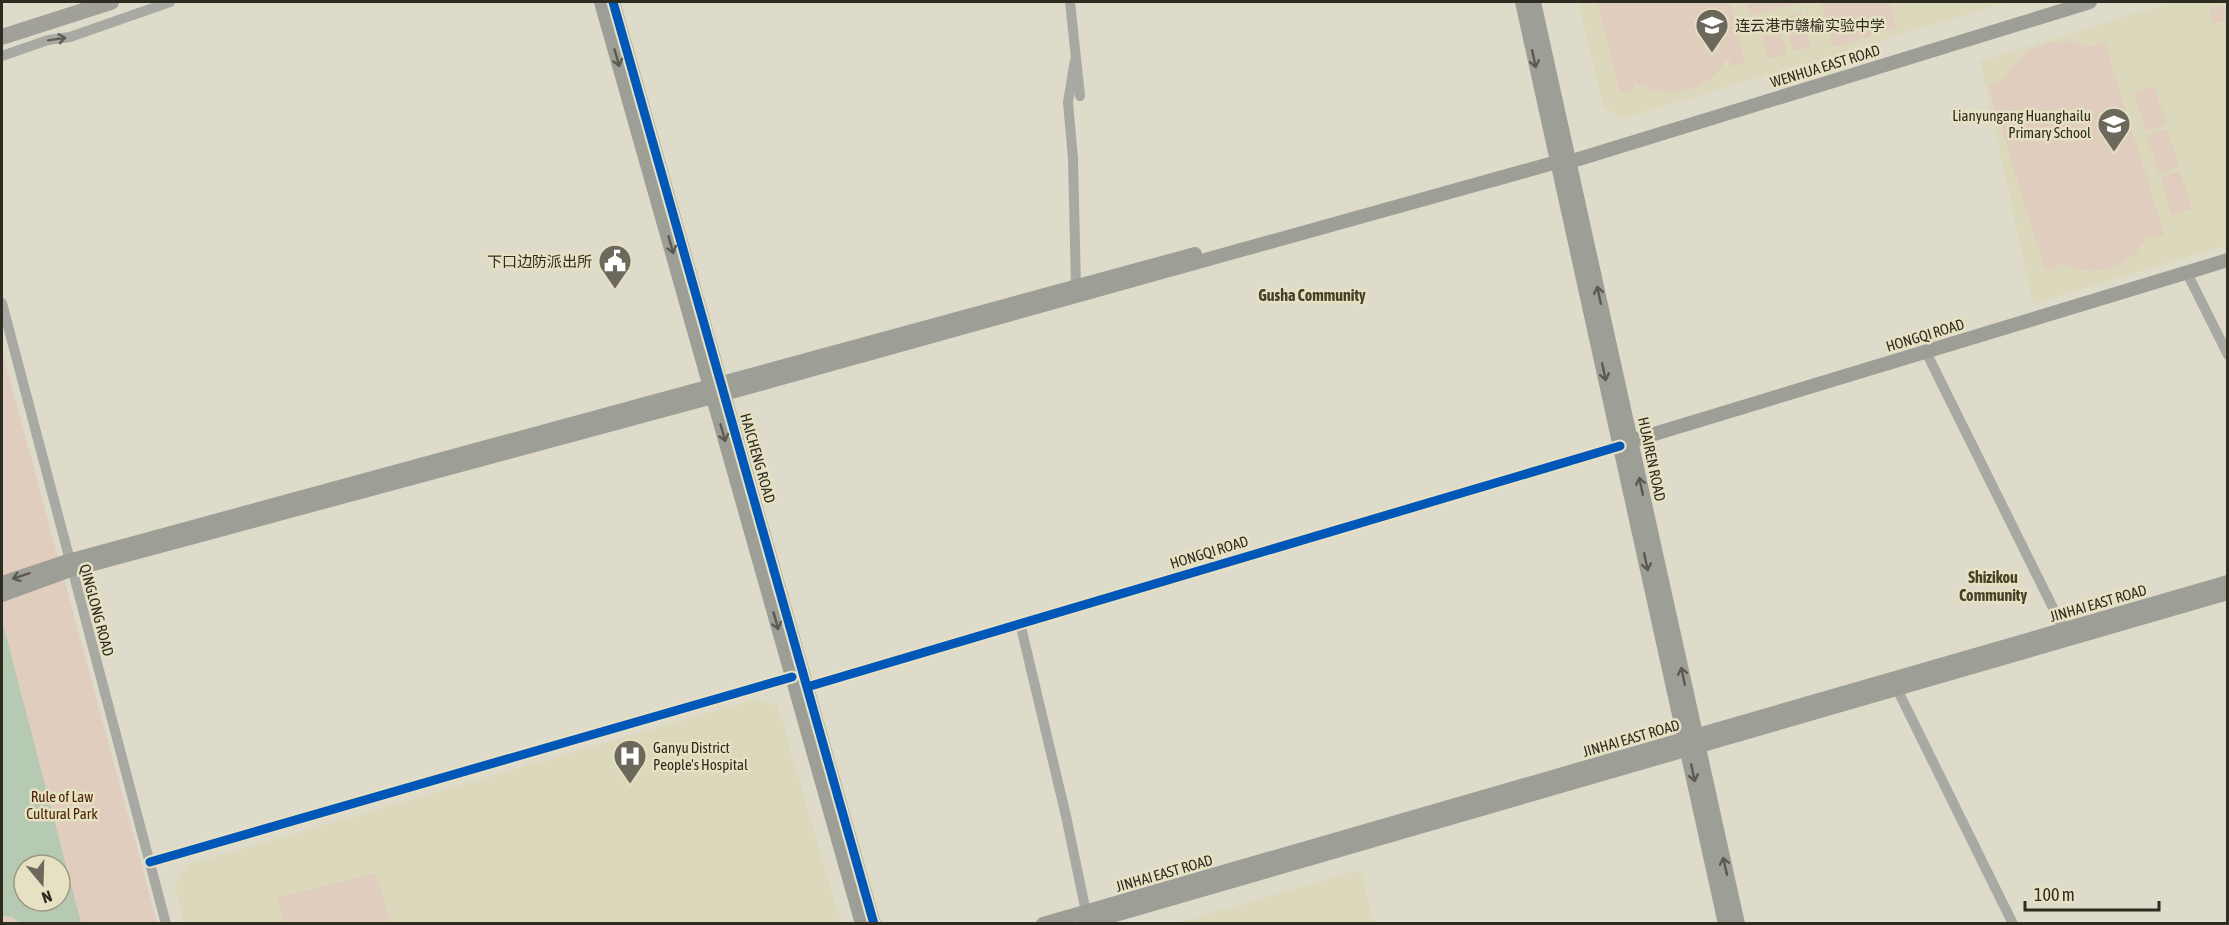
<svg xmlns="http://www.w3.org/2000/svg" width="2229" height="925" font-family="'Asap Condensed','Noto Sans SC',sans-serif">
  <rect width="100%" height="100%" fill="#dedbcb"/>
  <path fill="#dcd8bc" d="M1578,2H2007L1622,119L1603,107Z
    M2173,2H2227V245L2033,304L1980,61Z
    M756,699L770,705L777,703L841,923H184L175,884L187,865Z
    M1362,869L1373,923H1178Z"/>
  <path fill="#e0cdbd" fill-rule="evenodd" d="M1597,2H1730L1745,63L1731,66L1728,57C1708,93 1668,102 1633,81L1635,90L1620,93Z
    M1746,2H1805L1750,16Z
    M1821,2H1889L1896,28L1833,47Z
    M2224,5L2227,20L2213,24L2209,10Z
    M1801,12L1811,46L1793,51L1783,17Z
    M1777,19L1787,53L1768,59L1759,24Z
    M2070,41L2090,47L2105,43L2164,234L2151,238L2149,235C2130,269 2093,281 2058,262L2059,266L2045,270L1988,84L2004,79C2018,53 2041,40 2070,41Z
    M2154,87L2166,124L2146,131L2134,93Z
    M2167,129L2179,167L2159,173L2147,135Z
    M2180,171L2192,209L2172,215L2161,177Z
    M2,351L152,903L157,923H2ZM24,865H60V901H24Z
    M376,873L390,923H284L277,898Z"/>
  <path fill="#b6c9b3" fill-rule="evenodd" d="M2,620L81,923H20L12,917L2,916ZM24,865H60V901H24Z"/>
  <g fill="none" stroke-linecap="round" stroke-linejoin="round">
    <path stroke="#a8a9a3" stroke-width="10" d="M1070,2L1080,96
      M2,56L48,40L70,37L170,2
      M1075,60L1068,102L1073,159L1076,287
      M2187,273L2228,355
      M2,303L166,924
      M1926,352L2064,630
      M1020,623L1066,816L1086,912
      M807,687L1620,446
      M1897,689L2013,924
      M150,862L792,677"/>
    <path stroke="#9d9f97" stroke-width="14" d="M601,2L862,924
      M613,2L874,924
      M1522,2L1725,924
      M1534,2L1738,924
      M1569,162L2090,2
      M1631,441L2228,260
      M2,583L68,561L1195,254
      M2,595L71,570L724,394L1557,162
      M1043,924L2228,582
      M1084,924L2228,593"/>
    <path stroke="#a1a199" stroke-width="16" d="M2,37L111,2"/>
    <g stroke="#e6e1c3" stroke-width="13">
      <path id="cycleway" d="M613,2L874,924
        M807,687L1620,446
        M150,862L792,677"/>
    </g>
    <use href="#cycleway" stroke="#0057b8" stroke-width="9"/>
  </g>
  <defs><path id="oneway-shaft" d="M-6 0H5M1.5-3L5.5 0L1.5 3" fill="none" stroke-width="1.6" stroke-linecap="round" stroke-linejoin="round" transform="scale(1.5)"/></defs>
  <use stroke="#5f5e54" href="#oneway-shaft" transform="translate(57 39) rotate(-9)"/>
  <g stroke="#5a5a50">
    <use href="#oneway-shaft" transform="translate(617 58) rotate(74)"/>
    <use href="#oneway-shaft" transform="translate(1534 59) rotate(78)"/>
    <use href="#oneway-shaft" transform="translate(671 245) rotate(74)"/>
    <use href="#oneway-shaft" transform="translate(1599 295) rotate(-102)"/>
    <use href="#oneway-shaft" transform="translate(1604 372) rotate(78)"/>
    <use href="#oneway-shaft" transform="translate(723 433) rotate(74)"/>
    <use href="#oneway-shaft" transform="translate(1641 486) rotate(-102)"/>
    <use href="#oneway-shaft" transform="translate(1646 562) rotate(78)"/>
    <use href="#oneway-shaft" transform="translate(21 576) rotate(162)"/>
    <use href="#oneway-shaft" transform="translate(776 621) rotate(74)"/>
    <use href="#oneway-shaft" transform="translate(1683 676) rotate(-102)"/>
    <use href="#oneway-shaft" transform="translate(1693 773) rotate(78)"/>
    <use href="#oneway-shaft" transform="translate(1725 866) rotate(-103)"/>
  </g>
  <defs>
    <g id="school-pin" transform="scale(1.725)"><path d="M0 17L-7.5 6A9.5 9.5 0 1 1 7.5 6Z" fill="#6c695c" stroke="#e6e1c3"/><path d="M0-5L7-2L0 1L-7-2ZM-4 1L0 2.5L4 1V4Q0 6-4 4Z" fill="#fff"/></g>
    <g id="civic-pin" transform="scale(1.725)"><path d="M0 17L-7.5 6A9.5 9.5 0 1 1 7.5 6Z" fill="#6c695c" stroke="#e6e1c3"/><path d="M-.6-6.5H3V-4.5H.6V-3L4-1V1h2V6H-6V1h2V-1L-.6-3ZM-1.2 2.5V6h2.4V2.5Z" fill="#fff"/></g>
    <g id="hospital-pin" transform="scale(1.725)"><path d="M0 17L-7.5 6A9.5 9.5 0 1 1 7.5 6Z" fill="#6c695c" stroke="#e6e1c3"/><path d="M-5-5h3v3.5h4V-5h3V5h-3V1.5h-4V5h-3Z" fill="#fff"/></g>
  </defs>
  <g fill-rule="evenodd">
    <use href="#school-pin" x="1712" y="25"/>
    <use href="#school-pin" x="2114" y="124"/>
    <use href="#civic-pin" x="615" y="261"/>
    <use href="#hospital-pin" x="630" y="756"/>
  </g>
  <g text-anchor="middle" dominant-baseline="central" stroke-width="5" stroke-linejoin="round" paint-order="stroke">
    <g font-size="15" fill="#2e2c20" stroke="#e6e1c3" text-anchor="start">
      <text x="1735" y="25">连云港市赣榆实验中学</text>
      <text x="2091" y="115" text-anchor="end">Lianyungang Huanghailu<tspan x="2091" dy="17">Primary School</tspan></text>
      <text x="592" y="261" text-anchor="end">下口边防派出所</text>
      <text x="653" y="747">Ganyu District<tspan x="653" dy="17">People's Hospital</tspan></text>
    </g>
    <g font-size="15" fill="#2e2c20" stroke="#e6e1c3">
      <text transform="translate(1825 66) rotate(-17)">WENHUA EAST ROAD</text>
      <text transform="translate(1925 335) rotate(-17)">HONGQI ROAD</text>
      <text transform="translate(758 458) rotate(74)">HAICHENG ROAD</text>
      <text transform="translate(1652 459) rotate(78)">HUAIREN ROAD</text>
      <text transform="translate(1209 552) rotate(-17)">HONGQI ROAD</text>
      <text transform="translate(2098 603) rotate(-16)">JINHAI EAST ROAD</text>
      <text transform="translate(97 610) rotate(75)">QINGLONG ROAD</text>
      <text transform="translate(1631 738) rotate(-16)">JINHAI EAST ROAD</text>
      <text transform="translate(1164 873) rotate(-16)">JINHAI EAST ROAD</text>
    </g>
    <g font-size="15" fill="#4f2407" stroke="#e6e1c3">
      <text x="62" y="796">Rule of Law<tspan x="62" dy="17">Cultural Park</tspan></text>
    </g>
    <g font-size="16" font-weight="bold" fill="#464228" stroke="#e6e1c3">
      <text x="1312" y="295">Gusha Community</text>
      <text x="1993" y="577">Shizikou<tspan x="1993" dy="18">Community</tspan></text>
    </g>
  </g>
  <rect width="2229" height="925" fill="none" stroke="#2e2c20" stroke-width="6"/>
  <g transform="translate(42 883) rotate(161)"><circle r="28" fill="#e6e1c3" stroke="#9c9982" stroke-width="1.5"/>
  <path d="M0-4.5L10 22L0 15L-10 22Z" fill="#6c695c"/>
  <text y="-9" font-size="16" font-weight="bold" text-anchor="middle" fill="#2e2c20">N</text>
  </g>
  <path d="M2025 901v9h134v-9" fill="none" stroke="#2e2c20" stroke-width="3"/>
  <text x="2034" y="901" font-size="18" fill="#2e2c20" stroke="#e6e1c3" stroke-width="4.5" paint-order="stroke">100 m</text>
</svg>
